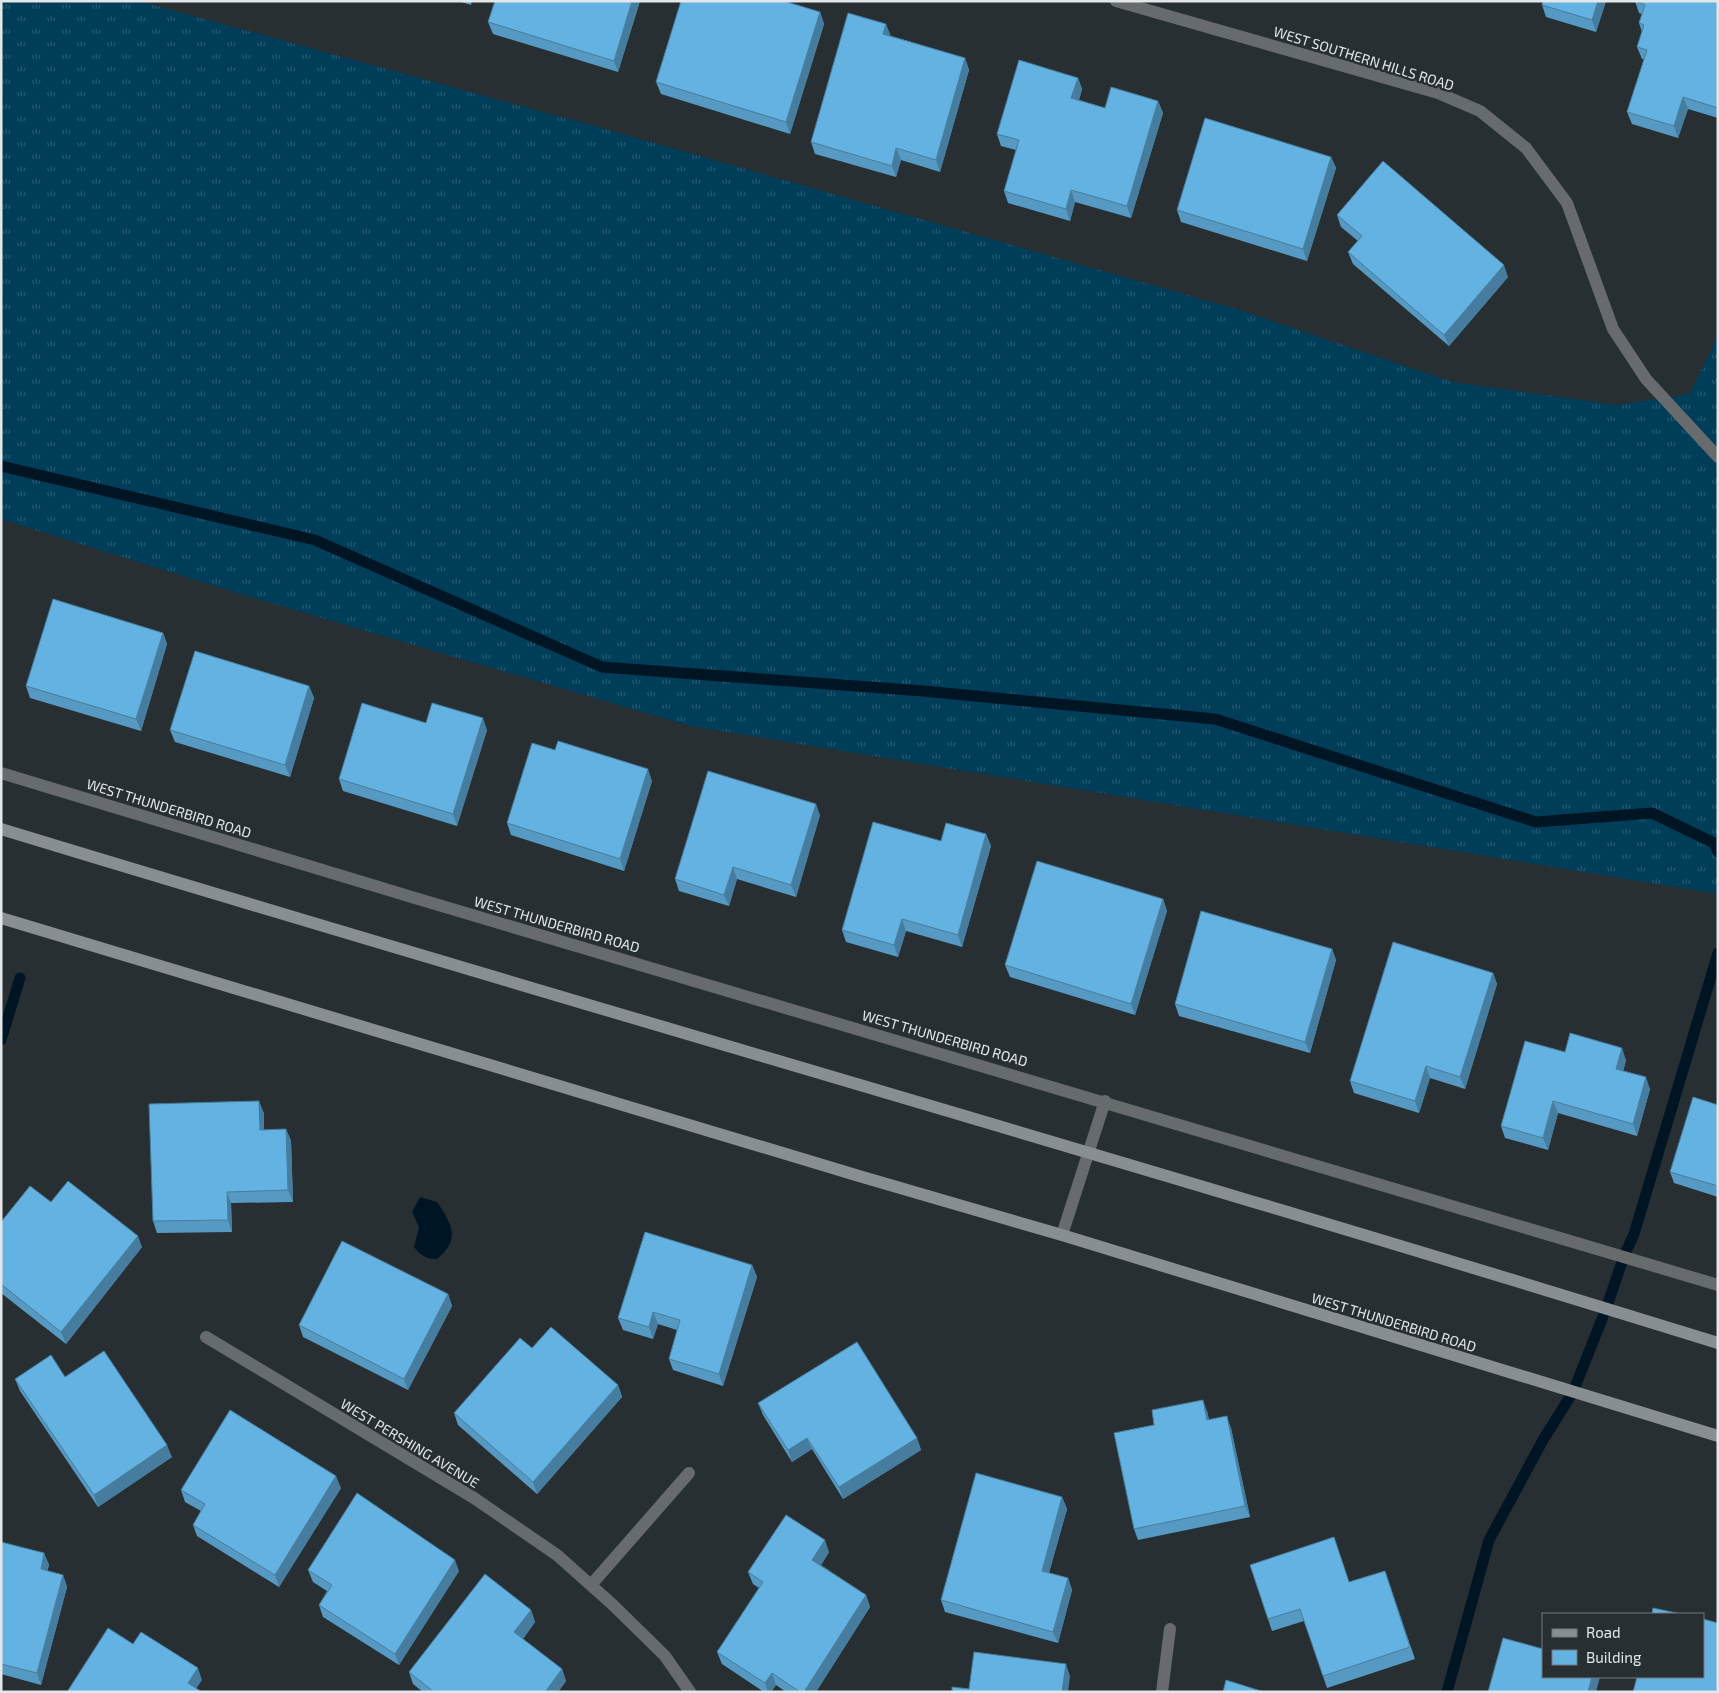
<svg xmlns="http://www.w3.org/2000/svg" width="1719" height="1693" font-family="'Exo 2',sans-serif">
  <defs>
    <pattern id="grass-tufts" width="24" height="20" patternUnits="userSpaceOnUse" patternTransform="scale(1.25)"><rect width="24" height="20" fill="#003d59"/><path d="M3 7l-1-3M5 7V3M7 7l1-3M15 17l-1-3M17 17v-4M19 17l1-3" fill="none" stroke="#255971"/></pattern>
  </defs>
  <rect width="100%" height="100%" fill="#282f33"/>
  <path fill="url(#grass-tufts)" d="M1,1H139L605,129L1233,308L1453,382L1617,405L1689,394L1710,353L1718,331V894L690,726L247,596L1,519Z"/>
  <path fill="#001523" d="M420,1197L437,1202C452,1224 461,1240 437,1259C426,1259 420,1255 414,1247L419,1227L412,1212Z"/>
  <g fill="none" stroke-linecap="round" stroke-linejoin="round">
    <path stroke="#001523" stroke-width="11" d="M1,466L315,540L602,667L923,691L1215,719L1536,822L1652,813L1714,843L1718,852
      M1,1040L20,978
      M1447,1692L1489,1540L1543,1440L1573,1392L1606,1309L1624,1256L1634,1234L1718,953"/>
    <path stroke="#686b6d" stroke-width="12" d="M1116,1L1438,93L1480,111L1526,148L1567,203L1613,329L1646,379L1718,457
      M1,773L415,898L1718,1285
      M1062,1235L1105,1101
      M206,1337L474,1498L557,1555L612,1604L665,1656L690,1692
      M591,1585L689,1473
      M1162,1692L1170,1629"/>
    <path stroke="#888e91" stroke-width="12" d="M1,829C572,1003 1147,1166 1718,1343
      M1,918L859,1176L1062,1235L1718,1436"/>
  </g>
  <path fill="#5699c2" d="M458,1H472L471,5Z
    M640,1L618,72L493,34L488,22Z
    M1543,1H1606L1596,32L1546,17L1542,5Z
    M1635,1H1718V118L1688,109L1678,138L1632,124L1627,112L1644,59H1642L1637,47L1642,32L1639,23L1642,14L1639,13Z
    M820,12L824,24L790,134L661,94L656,82Z
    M891,36L965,58L969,70L940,172L901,160L896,177L815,154L811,142Z
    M1078,78L1082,89L1079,100L1105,108L1158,101L1163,113L1131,218L1075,202L1070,221L1008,203L1004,191L1016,150L1001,146L997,134Z
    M1331,157L1336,168L1307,261L1181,222L1177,210Z
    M1337,215L1508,277L1449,346L1353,264L1348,252L1358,241L1341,227Z
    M163,633L167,644L141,731L30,698L26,686Z
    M309,686L314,698L290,777L175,742L170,730Z
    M487,730L457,826L343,791L339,779Z
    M652,781L624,871L511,835L507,823Z
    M820,815L796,897L737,879L729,906L679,891L675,879Z
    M986,834L991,846L962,947L906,931L898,957L846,942L842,930L941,841Z
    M1163,899L1167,911L1135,1015L1010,977L1005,965Z
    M1332,949L1336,960L1310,1053L1179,1016L1175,1004Z
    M1493,973L1497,984L1465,1089L1430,1078L1419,1113L1354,1093L1350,1081Z
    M1565,1052L1626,1060L1623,1071L1650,1089L1637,1136L1558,1113L1548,1150L1505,1138L1501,1126Z
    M1718,1105V1197L1674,1183L1670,1172Z
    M264,1113V1130L286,1129L291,1141L293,1202L231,1203L232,1232L157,1233L153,1221Z
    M51,1202L142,1247L66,1344L1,1293V1222Z
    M752,1265L757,1277L723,1386L673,1370L669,1359L677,1330L658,1324L653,1339L623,1330L618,1318Z
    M448,1294L452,1306L408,1390L303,1337L299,1325Z
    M532,1348L618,1385L622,1397L537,1494L458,1425L454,1413Z
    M15,1379L172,1457L98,1507L20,1391Z
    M758,1403L917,1438L921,1450L843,1499L812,1449L792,1462L763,1415Z
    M1207,1411L1209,1420L1231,1428L1250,1517L1138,1540L1134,1529L1154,1425Z
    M341,1488L279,1587L197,1536L193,1525L201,1511L185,1502L181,1490Z
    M1062,1497L1067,1509L1049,1573L1068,1578L1072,1590L1058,1643L945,1612L941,1600Z
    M1,1542L44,1553L49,1565L47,1571L63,1575L67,1587L41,1685L1,1674Z
    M829,1552L821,1565L866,1595L870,1607L816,1692H786L776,1685L771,1692H764L722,1664L717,1652L759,1588L753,1584L748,1572Z
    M308,1570L459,1571L399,1665L323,1617L319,1605L327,1591L313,1582Z
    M1385,1571L1415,1659L1327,1688L1304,1621L1272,1631L1268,1619L1349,1582Z
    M531,1610L535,1622L523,1639L562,1669L566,1681L558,1692H423L413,1684L409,1672Z"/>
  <path fill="#467d9e" d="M632,1H640L618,72L614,61Z
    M1598,1H1606L1596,32L1592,20Z
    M820,12L824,24L790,134L786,122Z
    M886,24L891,36L883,34Z
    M965,58L969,70L940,172L936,160Z
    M1078,78L1082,89L1076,110L1071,98Z
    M1683,97L1688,109L1678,138L1674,126Z
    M1158,101L1163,113L1131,218L1127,206Z
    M896,148L901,160L896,177L892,166Z
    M1331,157L1336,168L1307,261L1303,249Z
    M1071,190L1075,202L1070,221L1066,209Z
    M1504,265L1508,277L1449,346L1444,335Z
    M163,633L167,644L141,731L136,719Z
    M309,686L314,698L290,777L285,765Z
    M483,718L487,730L457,826L453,814Z
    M648,769L652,781L624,871L620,859Z
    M816,804L820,815L796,897L791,885Z
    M986,834L991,846L962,947L958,935Z
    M733,867L737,879L729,906L724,895Z
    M1163,899L1167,911L1135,1015L1131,1004Z
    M902,919L906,931L898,957L894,945Z
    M1332,949L1336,960L1310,1053L1305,1042Z
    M1493,973L1497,984L1465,1089L1460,1077Z
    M1622,1048L1626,1060L1621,1081L1616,1069Z
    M1426,1066L1430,1078L1419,1113L1415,1101Z
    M1646,1077L1650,1089L1637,1136L1633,1124Z
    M259,1101L264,1113V1142L260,1130Z
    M1553,1101L1558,1113L1548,1150L1543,1138Z
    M286,1129L291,1141L293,1202L288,1190Z
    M227,1192L231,1203L232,1232L228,1220Z
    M138,1236L142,1247L66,1344L61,1332Z
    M752,1265L757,1277L723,1386L719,1374Z
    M448,1294L452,1306L408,1390L404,1379Z
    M653,1312L658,1324L653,1339L649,1327Z
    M618,1385L622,1397L537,1494L533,1482Z
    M1203,1400L1207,1411L1212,1432L1207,1420Z
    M1227,1416L1231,1428L1250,1517L1245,1506Z
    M807,1438L812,1449L792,1462L788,1450Z
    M917,1438L921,1450L843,1499L839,1487Z
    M167,1445L172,1457L98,1507L94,1495Z
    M336,1476L341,1488L279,1587L275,1575Z
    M1062,1497L1067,1509L1046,1583L1042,1571Z
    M825,1540L829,1552L817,1572L812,1560Z
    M44,1553L49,1565L45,1581L41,1569Z
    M455,1560L459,1571L399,1665L395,1654Z
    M63,1575L67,1587L41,1685L37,1673Z
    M1068,1578L1072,1590L1058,1643L1053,1632Z
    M866,1595L870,1607L816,1692H804Z
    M531,1610L535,1622L519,1644L514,1632Z
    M1066,1664L1070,1676L1068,1692H1062Z
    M198,1668L202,1680L194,1692L188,1683Z
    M562,1669L566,1681L558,1692H545Z
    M772,1673L776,1685L771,1692H768L765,1683Z
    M1592,1677H1600L1596,1692H1588Z"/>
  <path fill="#64b2e1" stroke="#467d9e" d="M495,1H632L614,61L488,22Z
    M681,1H784L820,12L786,122L656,82Z
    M1543,1H1598L1592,20L1542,5Z
    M1636,1H1718V108L1683,97L1674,126L1627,112L1647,50L1637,47L1644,25L1639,23L1645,5Z
    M848,13L886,24L883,34L965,58L936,160L896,148L892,166L811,142Z
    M1019,60L1078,78L1071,98L1105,108L1111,87L1158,101L1127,206L1071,190L1066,209L1004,191L1019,140L997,134Z
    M1205,118L1331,157L1303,249L1177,210Z
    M1383,161L1504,265L1444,335L1348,252L1362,236L1337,215Z
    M53,599L163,633L136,719L26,686Z
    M195,651L309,686L285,765L170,730Z
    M362,703L426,723L432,703L483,718L453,814L339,779Z
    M558,741L648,769L620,859L507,823L532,743L555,750Z
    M708,771L816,804L791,885L733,867L724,895L675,879Z
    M873,822L941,841L946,823L986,834L958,935L902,919L894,945L842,930Z
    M1037,861L1163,899L1131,1004L1005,965Z
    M1201,911L1332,949L1305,1042L1175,1004Z
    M1393,942L1493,973L1460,1077L1426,1066L1415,1101L1350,1081Z
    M1570,1033L1622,1048L1616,1069L1646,1077L1633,1124L1553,1101L1543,1138L1501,1126L1525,1041L1565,1052Z
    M1693,1097L1718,1105V1186L1670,1172Z
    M259,1101L260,1130L286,1129L288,1190L227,1192L228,1220L153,1221L149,1104Z
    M68,1181L138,1236L61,1332L1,1284V1222L30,1186L51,1202Z
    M645,1232L752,1265L719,1374L669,1359L680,1320L653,1312L649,1327L618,1318Z
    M342,1241L448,1294L404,1379L299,1325Z
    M551,1327L618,1385L533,1482L454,1413L520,1338L532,1348Z
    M857,1342L917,1438L839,1487L807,1438L788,1450L758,1403Z
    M104,1351L167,1445L94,1495L15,1379L51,1355L65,1377Z
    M1203,1400L1207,1420L1227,1416L1245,1506L1134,1529L1114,1433L1154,1425L1152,1410Z
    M230,1410L336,1476L275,1575L193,1525L205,1504L181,1490Z
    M976,1473L1062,1497L1042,1571L1068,1578L1053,1632L941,1600Z
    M357,1493L455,1560L395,1654L319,1605L332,1585L308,1570Z
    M786,1515L825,1540L812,1560L866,1595L804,1692H800L772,1673L765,1683L717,1652L763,1582L748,1572Z
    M1334,1537L1349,1582L1385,1571L1410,1647L1323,1676L1300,1609L1268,1619L1250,1565Z
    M1,1542L44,1553L41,1569L63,1575L37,1673L1,1664Z
    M485,1574L531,1610L514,1632L562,1669L545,1692H434L409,1672Z
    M1653,1608L1681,1614H1652Z
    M1703,1619L1718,1623V1692H1633L1637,1677H1703Z
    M108,1628L133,1644L141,1632L198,1668L188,1683L202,1692H67Z
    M1503,1638L1543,1649V1677H1592L1588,1692H1488Z
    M974,1652L1066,1664L1062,1692H952V1687L969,1689Z
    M1226,1680L1264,1692H1223Z"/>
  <g text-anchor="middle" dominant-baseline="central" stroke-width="5" stroke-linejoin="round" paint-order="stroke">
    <g font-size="14" fill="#e3e7ea" stroke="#282f33">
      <text transform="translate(1364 58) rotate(17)">WEST SOUTHERN HILLS ROAD</text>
      <text transform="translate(169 808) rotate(17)">WEST THUNDERBIRD ROAD</text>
      <text transform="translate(557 924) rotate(16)">WEST THUNDERBIRD ROAD</text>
      <text transform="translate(945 1038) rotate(16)">WEST THUNDERBIRD ROAD</text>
      <text transform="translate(1394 1322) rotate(17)">WEST THUNDERBIRD ROAD</text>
      <text transform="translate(410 1443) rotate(31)">WEST PERSHING AVENUE</text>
    </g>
  </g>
  <rect width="1719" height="1693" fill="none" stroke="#e3e7ea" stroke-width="5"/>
  <rect x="1542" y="1613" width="162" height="65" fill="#282f33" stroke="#73797c"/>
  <rect x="1552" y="1629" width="25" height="8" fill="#888e91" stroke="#73797c"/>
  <text x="1586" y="1638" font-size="15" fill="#e3e7ea">Road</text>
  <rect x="1552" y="1650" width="25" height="15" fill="#64b2e1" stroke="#73797c"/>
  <text x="1586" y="1663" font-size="15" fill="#e3e7ea">Building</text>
</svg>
